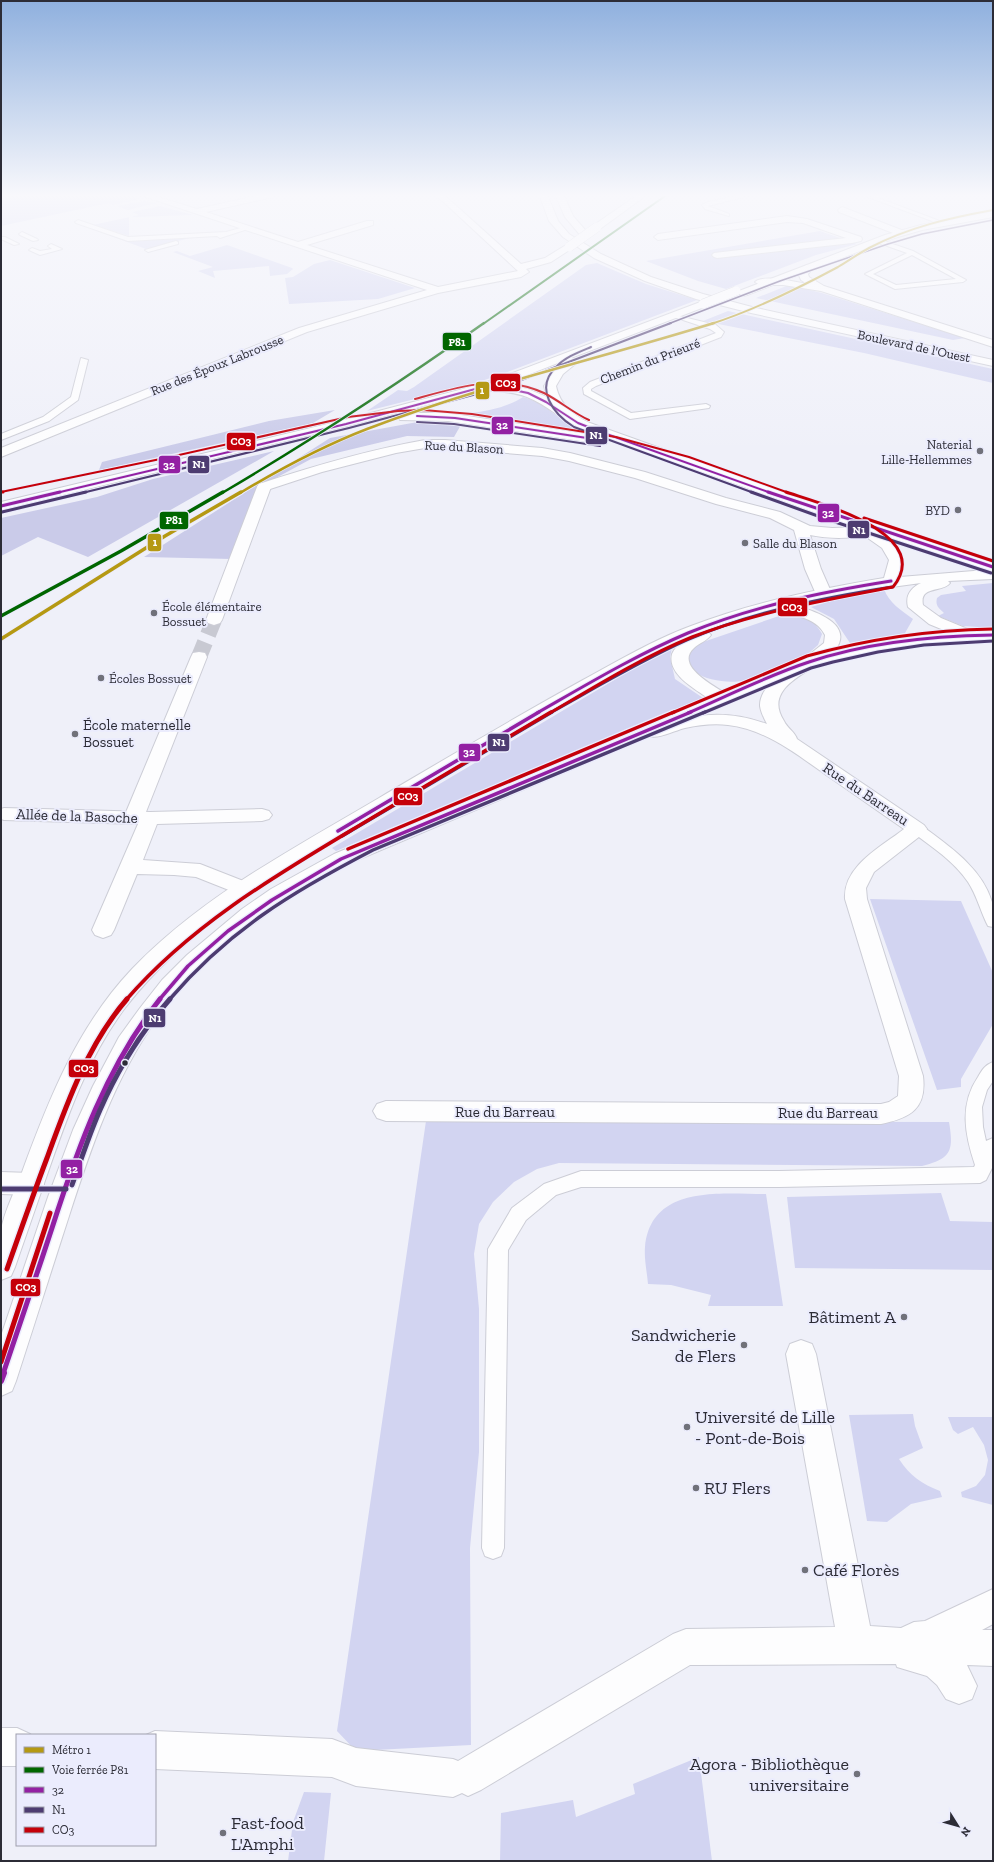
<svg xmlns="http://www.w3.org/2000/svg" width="994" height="1862" font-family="'Zilla Slab',serif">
  <rect width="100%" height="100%" fill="#eff0f9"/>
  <path fill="#d2d4f1" d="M1,194H124L140,199L113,205L109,203L1,226Z
    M144,201L156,203L128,210L117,206Z
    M160,206L193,215L129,217V236L93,225L139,215L132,212Z
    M820,231L857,244L816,255L726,289L698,281L646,261Z
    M103,233L126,240L185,237L190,238L146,249Z
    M227,245L292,268L293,269L287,274L270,276L269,266L213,271L215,278L198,271L213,267L173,252L177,251L190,256Z
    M330,260L415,288L378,299L289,304L285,278L293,277L314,264Z
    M597,263L646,284L697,300L505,373L467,386L367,411L398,390L407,391L414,387L586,265Z
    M789,285L822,293L965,338L953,340L756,298Z
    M728,311L993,369V383L864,353L703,321Z
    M523,397C539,401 549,411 564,420C575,427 586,431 598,435L596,437L488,420L470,413C489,411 507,407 523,397Z
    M993,583V628L963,626L938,616L944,613C939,608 935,606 937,598L941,595L966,591L962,586Z
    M884,589C889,603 901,610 913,619L905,633L850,643L834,619L811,607L862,592Z
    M790,615C806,618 814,619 822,634L818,645L809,653C788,662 767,673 746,680C732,684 707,681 695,672C689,668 688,661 687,655L694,646L700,643L779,616Z
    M672,648L670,657L675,679L703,698L336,851L332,848L636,667Z
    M870,899L961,901L993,973V1024L961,1079V1087L937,1090Z
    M426,1121L949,1122C954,1151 951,1159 922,1166L559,1163L537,1169L514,1182L493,1202L479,1224L474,1254L479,1309V1452L470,1548L471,1745L356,1751L337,1731Z
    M941,1193L950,1221L993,1222V1270L795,1268L787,1197Z
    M766,1194L783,1306H708L711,1295L671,1285L648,1284C647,1272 644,1259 645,1247C651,1184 722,1194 766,1194Z
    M913,1414L915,1426L923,1448L899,1459C910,1476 922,1484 940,1491L942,1497L911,1504L887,1522L867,1521L849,1415Z
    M948,1417H993V1505L962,1497L961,1492L976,1486L985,1475L988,1460L984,1445L973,1427L958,1434L953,1430Z
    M699,1757L712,1861H500L501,1813L573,1800L576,1817L635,1794L633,1784Z
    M304,1792L331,1793L324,1861H288L293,1822Z"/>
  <path fill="#cacbe9" d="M335,410L313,423L99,470L102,462L269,421Z
    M423,421L462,423L454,437L407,436L311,459L261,486L232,559L144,557L330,438Z
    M274,451L88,557L38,537L1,556V518L97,497L153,479Z"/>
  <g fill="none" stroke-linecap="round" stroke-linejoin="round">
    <path stroke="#c8c9d2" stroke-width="16" stroke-dasharray="16 8" stroke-linecap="butt" d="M199,657L214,620"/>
    <g stroke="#cccdd6" stroke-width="2">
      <path id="service" d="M746,194H755L708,206L729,214V216L705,209L702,205L708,202Z
        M882,194H893L878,198L945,223L940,224L868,197Z
        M78,220L128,237L226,232L248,226L251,228L220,238L217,236L128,241L76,223L75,222Z
        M22,232L37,239L38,240L33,241L20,235L19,234Z
        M1,237H5L19,244L14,245L1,239Z
        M878,239L913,251L966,280L963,282L895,289L865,274L907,253L876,242L875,241ZM912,255L956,279L896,285L873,274Z
        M176,241L178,242V244L148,252L145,250Z
        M51,244L62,249L40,255L29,250L32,248L40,251L52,249L48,246Z
        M671,314L716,325L724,332L721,337L596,386L591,389V391L631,413L706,404L710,406L709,408L630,419L584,394L583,388L590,382L716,333L710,329L671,316Z
        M81,358L88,360L78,400L49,421L1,440V434L43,417L71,397Z
        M917,825L922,826C949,846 982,868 992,902C994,910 993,920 993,927L988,926L986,922C980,909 976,894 968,882C954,861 932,847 912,832L910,829L912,826Z
        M993,1062V1081L987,1090L982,1107L983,1127L986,1141L993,1138V1166L986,1180L980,1183L779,1187H581L556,1195L526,1220L508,1250L504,1548L501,1556L493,1559L485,1556L482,1548L488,1249L512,1208L544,1184L581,1171H779L974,1167L975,1165C965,1135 959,1105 978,1077C982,1070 985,1065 993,1062Z"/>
    </g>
    <g stroke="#cccdd6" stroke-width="2">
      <path id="pedestrian" d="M264,483L269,484L271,487L222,620L220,623L214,625L208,623L206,620L257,487L259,484Z
        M199,652L205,653L207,657L144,817L141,821L134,823L127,821L124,817L191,657L193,653Z
        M801,1340L812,1344L816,1354L870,1626L901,1628L914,1622L925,1621L993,1589V1624L982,1630H993V1666L967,1665L977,1686L972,1699L959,1704L946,1699L937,1685L927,1676L897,1667L896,1664L690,1665L481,1790L468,1796L462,1793L453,1797L356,1786L332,1777L155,1769V1735H146L155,1731L332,1739L356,1748L453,1759L458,1761L673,1634L686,1629L835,1627L786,1354L790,1344Z
        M1,1728H17L30,1734L31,1735H17V1766H1Z"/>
    </g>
    <g stroke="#cccdd6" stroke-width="2">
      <path id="minor" d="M137,194H148L197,209L265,194H278L277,196L206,212L298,242L367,221H373V225L307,245L438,287L518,271L435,194H443L521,264L545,258L566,245H572L574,247L551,262L526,269L529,272L521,277L438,293L307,332L1,457V448L299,328L427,290Z
        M639,194H648L600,229H594V225Z
        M842,207L904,231L905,233L904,235H898L839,212L838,210Z
        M787,216L807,219L861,237L862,239L861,241L852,243L717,258L714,257L712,255L714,253L846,238L803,223L787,222L658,240L654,237L658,234Z
        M425,440H445L542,448L570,453L645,472L726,498L780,512L810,526L832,528L866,527L871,528L873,531L871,534C853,539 829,539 810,535L821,569L832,594L830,597L824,599L818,597L816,594L805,569L794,530L770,518L716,504L635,478L569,461L542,456L445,448H425L396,453L322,472L264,491L259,490L257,487L259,484C314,466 368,450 425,440Z
        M806,659L812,660L814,664L812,668C792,680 767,695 784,721C787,728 795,732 797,739L924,825L927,829L924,833L874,872L866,888L867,899L923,1076C927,1109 910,1118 881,1124L386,1121L377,1118L373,1111L377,1104L386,1101L881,1104L889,1102L898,1096L899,1076L845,899C843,866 881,847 904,829C879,812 854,794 829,777C799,756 766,729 728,725C714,723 699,725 685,728C673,731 660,739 648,736L645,732L648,728C691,715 723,708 767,724C764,718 761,713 760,706C759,687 789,663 806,659Z
        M4,808L150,812L262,809L269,811L272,815L269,819L262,821L157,824L143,860L200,864L251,884L255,889L251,894L244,896L196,877L174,875L137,874L114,930L111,935L103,938L95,935L92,930L138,824L4,820L1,819V809Z
        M1,1172L31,1173L40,1176L44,1184L40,1192L31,1195L1,1194Z"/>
    </g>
    <g stroke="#cccdd6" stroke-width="2">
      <path id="secondary" d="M993,211V217L922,230L891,239L747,295L743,296L738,293L739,291L885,235L921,225Z
        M703,301L707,302L708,304L707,306L571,358L577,359L579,361L563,374L556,386C560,405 573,415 590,423L836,511L993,562V579L948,581L950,583C943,593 919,585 923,605L941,618L970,630H993V640C932,640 874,648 815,666L348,864C275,904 205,952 156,1020C114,1079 91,1148 69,1216C51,1271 34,1326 16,1381L12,1391L1,1396V1336L48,1197L73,1130L93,1086L119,1037L140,1008L162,980L187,955L242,909L271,889L334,854L708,698C695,689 667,674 672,654C674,649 678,645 682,641C651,655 622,672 593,689C534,721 477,756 420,791C317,853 200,910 125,1008C88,1057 68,1115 48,1172C37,1204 26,1235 15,1267L11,1276L1,1280C1,1264 0,1247 1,1231C3,1214 15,1191 21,1175C48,1101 77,1027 132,969C202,896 293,849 379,798C447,758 514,718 583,680C618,661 653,640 691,626C753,602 819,589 884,578L889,560L882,548L862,534L860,531L861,529L582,429C562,420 547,405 527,397C514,392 501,392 487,389L352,425L1,510V502L348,419L459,390L497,379ZM568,359L555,370L544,386L547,397L528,389L505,384ZM885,536L986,570L900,577C907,558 900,548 885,536ZM921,583C911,588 905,595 908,607L929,624L946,631L900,636L836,649C854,623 812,610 793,605L848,593ZM772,610C790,615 816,616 825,635L824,643L805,658L723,692C711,684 675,665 694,648C699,643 707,641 711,635L707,631Z
        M404,413H448L600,436L604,437L606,440L604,443L600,444L448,421L400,420L398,417L400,414Z"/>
    </g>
    <g stroke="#cccdd6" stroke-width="2">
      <path id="primary" d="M539,194H547L558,221L569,234L601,254L651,277L703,294L752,307L993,360V366L751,313L696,299L645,281L594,258L563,237L549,221Z
        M555,194H563L573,216L587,232V236H581L565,217Z
        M808,265L813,268L808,274L809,277L824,286L993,340V347L821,291L783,285H760L755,282C763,274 796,282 807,284L801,280L798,273L805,266Z"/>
    </g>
    <use href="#service" fill="#fdfdfe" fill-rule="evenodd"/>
    <use href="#pedestrian" fill="#fdfdfe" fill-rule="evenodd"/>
    <use href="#minor" fill="#fdfdfe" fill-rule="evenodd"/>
    <use href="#secondary" fill="#fdfdfe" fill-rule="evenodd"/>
    <use href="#primary" fill="#fdfdfe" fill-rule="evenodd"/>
    <g stroke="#cccdd6" stroke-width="10" stroke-linecap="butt">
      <path id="minor-bridge" d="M569,247L597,227"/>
    </g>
    <g stroke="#cccdd6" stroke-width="10" stroke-linecap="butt">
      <path id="secondary-bridge" d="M703,304L736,291"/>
    </g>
    <use href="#minor-bridge" stroke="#fdfdfe" stroke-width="9"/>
    <use href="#secondary-bridge" stroke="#fdfdfe" stroke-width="9"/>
    <g stroke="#ebecfd" stroke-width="3.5">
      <path id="bus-1-far4" d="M417,416L455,418L587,438
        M56,493L346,424L479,388L499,387L528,393L546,402L578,423L601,432L771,493"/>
    </g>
    <g stroke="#ebecfd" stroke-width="5">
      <path id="bus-1-far3" d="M768,492L993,567
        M1,506L60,492
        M537,713C586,685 636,655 688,633C753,606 822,592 891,581
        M688,713C727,696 769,675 809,662C868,642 932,636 993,635"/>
    </g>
    <g stroke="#ebecfd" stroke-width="6">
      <path id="bus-1-far2" d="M338,831L539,712
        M159,1000L188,966L228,931L272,900L341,859L691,712"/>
    </g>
    <g stroke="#ebecfd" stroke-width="8">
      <path id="bus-1-far1" d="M3,1374C19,1326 36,1277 52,1228C78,1147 107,1066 160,999"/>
    </g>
    <g stroke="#ebecfd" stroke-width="10">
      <path id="bus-1" d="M1,1381L4,1373"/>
    </g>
    <g stroke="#ebecfd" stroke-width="3">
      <path id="bus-2-far4" d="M668,324L780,281L888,244L922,234L993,220"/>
    </g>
    <g stroke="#ebecfd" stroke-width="3.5">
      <path id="bus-2-far3" d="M591,347C579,352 565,357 556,367C534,388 553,414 574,427L754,493
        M417,422L454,424L600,446
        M82,493L349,428L503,387L671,323"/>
    </g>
    <g stroke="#ebecfd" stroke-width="5">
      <path id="bus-2-far2" d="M751,492L829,520L991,573
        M2,512L86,492
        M550,713C595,688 640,661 687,640C752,612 822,598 892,587
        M703,713L811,668L833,662L878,652L924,645L993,641"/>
    </g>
    <g stroke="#ebecfd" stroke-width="6">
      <path id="bus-2-far1" d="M342,836L552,712
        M169,1000C229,930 292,892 373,850L705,712"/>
    </g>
    <g stroke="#ebecfd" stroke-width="8">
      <path id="bus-2" d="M72,1185C81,1160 89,1135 100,1110C117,1071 141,1032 170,999
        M1,1189H66"/>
    </g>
    <g stroke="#ebecfd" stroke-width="3.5">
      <path id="bus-3-far3" d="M415,399C458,387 501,373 544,393C560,401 573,413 589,420
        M1,492L170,457L348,417L398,411L423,410L472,414L616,437L689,457L789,493"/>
    </g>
    <g stroke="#ebecfd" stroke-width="5">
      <path id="bus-3-far2" d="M1,492H3
        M864,518L993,561
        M550,713C596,686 643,657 692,637C757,612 825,600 893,587C936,533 818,503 786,492
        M672,713L807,656C868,639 929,630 993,629"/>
    </g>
    <g stroke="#ebecfd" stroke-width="6">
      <path id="bus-3-far1" d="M348,849L674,712
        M126,1000C190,926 273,877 355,828C420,789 486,750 551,712"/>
    </g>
    <g stroke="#ebecfd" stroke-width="8">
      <path id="bus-3" d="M7,1269C20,1232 33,1195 47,1158C67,1103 88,1044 127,999
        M1,1362L50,1213"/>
    </g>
    <use href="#bus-1-far4" stroke="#9320a3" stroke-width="2"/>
    <use href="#bus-1-far3" stroke="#9320a3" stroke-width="3"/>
    <use href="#bus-1-far2" stroke="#9320a3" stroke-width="3.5"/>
    <use href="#bus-1-far1" stroke="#9320a3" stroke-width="5"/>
    <use href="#bus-1" stroke="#9320a3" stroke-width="6"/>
    <use href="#bus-2-far4" stroke="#4d3c71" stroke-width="1.5"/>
    <use href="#bus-2-far3" stroke="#4d3c71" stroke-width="2"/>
    <use href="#bus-2-far2" stroke="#4d3c71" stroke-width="3"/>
    <use href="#bus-2-far1" stroke="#4d3c71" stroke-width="3.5"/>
    <use href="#bus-2" stroke="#4d3c71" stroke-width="5"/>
    <use href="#bus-3-far3" stroke="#c5000a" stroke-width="2"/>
    <use href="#bus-3-far2" stroke="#c5000a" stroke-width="3"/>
    <use href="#bus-3-far1" stroke="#c5000a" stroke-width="3.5"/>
    <use href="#bus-3" stroke="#c5000a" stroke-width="5"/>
    <g stroke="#ebecfd" stroke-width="3.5">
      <path id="rail-1-far2" d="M483,324L668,194"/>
    </g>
    <g stroke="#ebecfd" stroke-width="4">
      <path id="rail-1-far1" d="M222,493C312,440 399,383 484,323"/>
    </g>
    <g stroke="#ebecfd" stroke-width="5.5">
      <path id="rail-1" d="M1,616L121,551L223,492"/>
    </g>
    <use href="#rail-1-far2" stroke="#060" stroke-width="2"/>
    <use href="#rail-1-far1" stroke="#060" stroke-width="2.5"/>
    <use href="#rail-1" stroke="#060" stroke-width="3.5"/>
    <g stroke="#ebecfd" stroke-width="3.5">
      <path id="metro-1-far2" d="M711,324C755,310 797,289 838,267C848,261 858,254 869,248C909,227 949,218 993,210"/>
    </g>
    <g stroke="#ebecfd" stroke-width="4">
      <path id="metro-1-far1" d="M240,493C280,469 323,446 367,429C480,386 598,359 714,323"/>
    </g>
    <g stroke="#ebecfd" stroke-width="5.5">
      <path id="metro-1" d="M1,639L165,536L241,492"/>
    </g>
    <use href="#metro-1-far2" stroke="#b59913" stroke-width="2"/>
    <use href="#metro-1-far1" stroke="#b59913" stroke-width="2.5"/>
    <use href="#metro-1" stroke="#b59913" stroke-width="3.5"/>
  </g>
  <linearGradient id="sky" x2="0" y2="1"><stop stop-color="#8fb0de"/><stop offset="0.43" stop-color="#f8f8fc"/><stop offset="1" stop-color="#f8f8fc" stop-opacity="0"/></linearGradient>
  <rect width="994" height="454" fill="url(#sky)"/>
  <g fill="#70717a" stroke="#ebecfd" stroke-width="1.5">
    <circle cx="980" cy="451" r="4"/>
    <circle cx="958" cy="510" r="4"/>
    <circle cx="745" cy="543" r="4"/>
    <circle cx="154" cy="613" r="4"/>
    <circle cx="101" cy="678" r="4"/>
    <circle cx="75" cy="734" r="4"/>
    <circle cx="904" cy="1317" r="4"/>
    <circle cx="744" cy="1345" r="4"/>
    <circle cx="687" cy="1427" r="4"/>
    <circle cx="696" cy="1488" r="4"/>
    <circle cx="805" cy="1570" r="4"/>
    <circle cx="857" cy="1774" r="4"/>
    <circle cx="223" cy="1833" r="4"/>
  </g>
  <circle fill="#2c2c36" stroke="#ebecfd" stroke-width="1.5" cx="125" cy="1063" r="3.5"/>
  <g text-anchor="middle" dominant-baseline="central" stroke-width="4" stroke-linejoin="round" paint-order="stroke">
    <g font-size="13" fill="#2c2c36" stroke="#ebecfd">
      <text transform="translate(914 346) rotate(12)">Boulevard de l'Ouest</text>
      <text transform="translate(650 361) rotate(-21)">Chemin du Prieuré</text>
      <text transform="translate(217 365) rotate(-22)">Rue des Époux Labrousse</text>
      <text transform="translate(464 447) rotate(3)">Rue du Blason</text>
    </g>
    <g font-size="13" fill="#2c2c36" stroke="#ebecfd" text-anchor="start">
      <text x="972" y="444" text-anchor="end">Naterial<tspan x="972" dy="15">Lille-Hellemmes</tspan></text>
      <text x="950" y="510" text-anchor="end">BYD</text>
      <text x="753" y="543">Salle du Blason</text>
      <text x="162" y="606">École élémentaire<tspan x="162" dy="15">Bossuet</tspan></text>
      <text x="109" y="678">Écoles Bossuet</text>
    </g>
    <g font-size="15" fill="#2c2c36" stroke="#ebecfd" text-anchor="start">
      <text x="83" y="725">École maternelle<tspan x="83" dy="17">Bossuet</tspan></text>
    </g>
    <g font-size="15" fill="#2c2c36" stroke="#ebecfd">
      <text transform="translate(866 794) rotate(34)">Rue du Barreau</text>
      <text transform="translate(77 816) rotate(2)">Allée de la Basoche</text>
      <text x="505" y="1112">Rue du Barreau</text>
      <text x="828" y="1113">Rue du Barreau</text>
    </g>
    <g font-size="18" fill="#2c2c36" stroke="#ebecfd" text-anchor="start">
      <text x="896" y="1317" text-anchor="end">Bâtiment A</text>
      <text x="736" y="1335" text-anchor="end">Sandwicherie<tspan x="736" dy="21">de Flers</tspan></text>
      <text x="695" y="1417">Université de Lille<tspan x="695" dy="21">- Pont-de-Bois</tspan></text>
      <text x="704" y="1488">RU Flers</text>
      <text x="813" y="1570">Café Florès</text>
      <text x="849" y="1764" text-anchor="end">Agora - Bibliothèque<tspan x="849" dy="21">universitaire</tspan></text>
      <text x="231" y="1823">Fast-food<tspan x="231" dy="21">L'Amphi</tspan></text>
    </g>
  </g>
  <g stroke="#ebecfd" stroke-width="1.5">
    <rect x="442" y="332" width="30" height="19" rx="4" fill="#060"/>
    <rect x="490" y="373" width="31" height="19" rx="4" fill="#c5000a"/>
    <rect x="475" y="381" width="15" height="19" rx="4" fill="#b59913"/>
    <rect x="491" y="416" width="23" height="19" rx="4" fill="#9320a3"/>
    <rect x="585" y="426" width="23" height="19" rx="4" fill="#4d3c71"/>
    <rect x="226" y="432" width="30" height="19" rx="4" fill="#c5000a"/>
    <rect x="187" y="455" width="23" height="19" rx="4" fill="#4d3c71"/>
    <rect x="158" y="455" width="23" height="19" rx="4" fill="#9320a3"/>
    <rect x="817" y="503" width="23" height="20" rx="4" fill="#9320a3"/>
    <rect x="159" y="511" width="30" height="19" rx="4" fill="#060"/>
    <rect x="847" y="520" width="23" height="19" rx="4" fill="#4d3c71"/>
    <rect x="147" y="533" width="15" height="19" rx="4" fill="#b59913"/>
    <rect x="777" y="597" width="31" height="20" rx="4" fill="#c5000a"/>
    <rect x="487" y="733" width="23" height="19" rx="4" fill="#4d3c71"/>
    <rect x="458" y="743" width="23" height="19" rx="4" fill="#9320a3"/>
    <rect x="393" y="787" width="30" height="19" rx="4" fill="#c5000a"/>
    <rect x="143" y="1008" width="23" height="20" rx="4" fill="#4d3c71"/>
    <rect x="68" y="1059" width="31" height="19" rx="4" fill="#c5000a"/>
    <rect x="60" y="1159" width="23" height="20" rx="4" fill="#9320a3"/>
    <rect x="10" y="1278" width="31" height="19" rx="4" fill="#c5000a"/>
  </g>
  <g font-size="11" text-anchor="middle" font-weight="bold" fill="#fff">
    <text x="457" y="346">P81</text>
    <text x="506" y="387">CO3</text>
    <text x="482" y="394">1</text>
    <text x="502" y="429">32</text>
    <text x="596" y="439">N1</text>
    <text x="241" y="445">CO3</text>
    <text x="199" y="468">N1</text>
    <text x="169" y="469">32</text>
    <text x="828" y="517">32</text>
    <text x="174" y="524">P81</text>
    <text x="859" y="534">N1</text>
    <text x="155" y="546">1</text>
    <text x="792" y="611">CO3</text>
    <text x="499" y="746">N1</text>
    <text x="469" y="756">32</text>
    <text x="408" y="800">CO3</text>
    <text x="155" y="1022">N1</text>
    <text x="84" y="1072">CO3</text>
    <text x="72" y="1173">32</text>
    <text x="26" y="1291">CO3</text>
  </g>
  <rect width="994" height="1862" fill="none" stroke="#2c2c36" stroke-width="4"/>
  <rect x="16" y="1734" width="140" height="112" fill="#ebecfd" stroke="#9f9fad"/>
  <rect x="24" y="1747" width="20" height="6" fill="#b59913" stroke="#9f9fad"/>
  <text x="52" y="1754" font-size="12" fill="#2c2c36">Métro 1</text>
  <rect x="24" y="1767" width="20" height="6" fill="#006600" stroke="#9f9fad"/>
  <text x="52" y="1774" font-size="12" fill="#2c2c36">Voie ferrée P81</text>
  <rect x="24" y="1787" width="20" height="6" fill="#9320a3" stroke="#9f9fad"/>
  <text x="52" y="1794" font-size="12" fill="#2c2c36">32</text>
  <rect x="24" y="1807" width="20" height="6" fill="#4d3c71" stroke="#9f9fad"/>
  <text x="52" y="1814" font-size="12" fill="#2c2c36">N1</text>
  <rect x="24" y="1827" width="20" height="6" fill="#c5000a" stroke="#9f9fad"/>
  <text x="52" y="1834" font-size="12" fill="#2c2c36">CO3</text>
  <g transform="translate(958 1826) rotate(127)" stroke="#ebecfd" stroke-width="3" paint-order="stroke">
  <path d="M0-3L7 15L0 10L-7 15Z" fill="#2c2c36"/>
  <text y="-6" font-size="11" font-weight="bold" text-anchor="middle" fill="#2c2c36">N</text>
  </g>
</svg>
